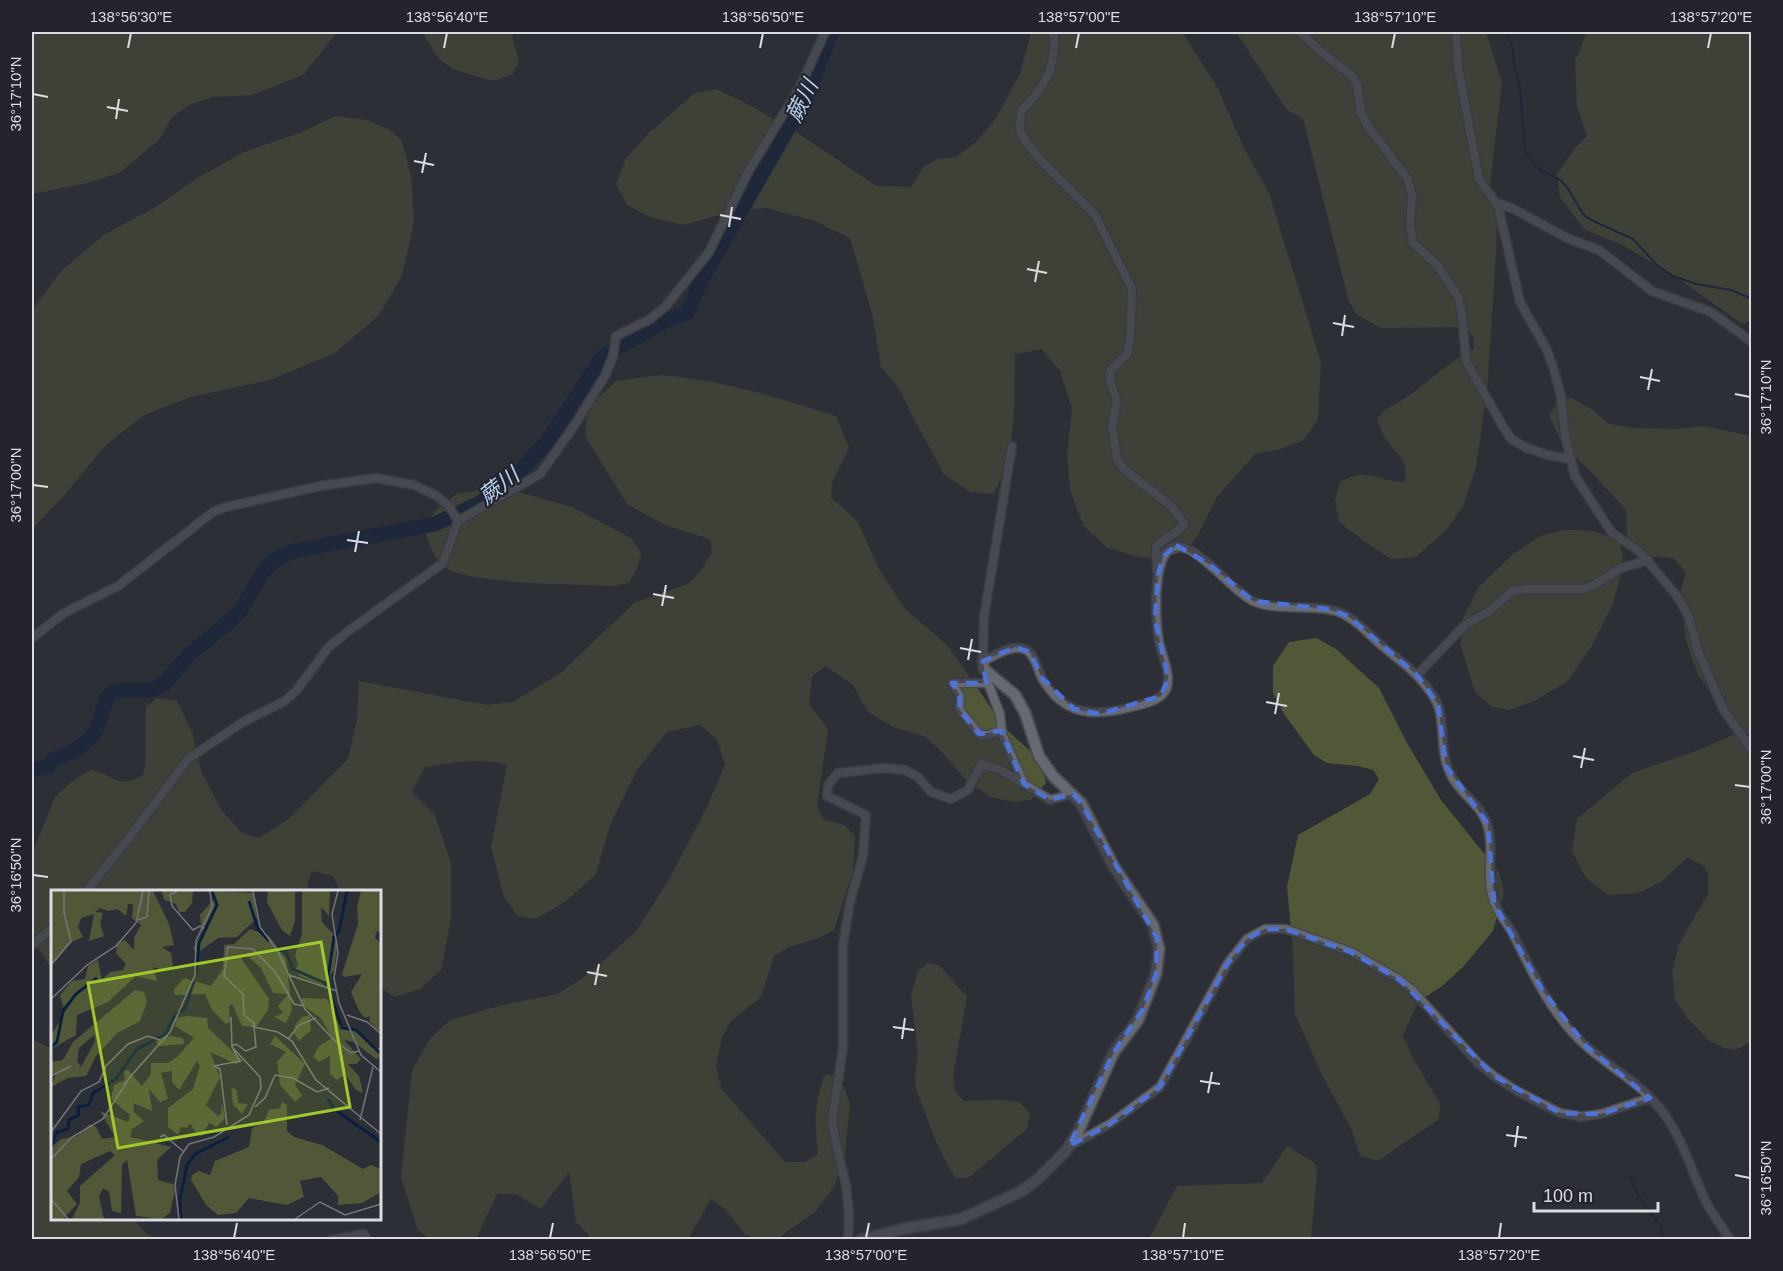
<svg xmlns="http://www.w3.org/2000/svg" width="1783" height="1271" font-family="Arial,'Noto Sans JP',sans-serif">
  <rect width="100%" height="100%" fill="#2d2f36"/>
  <path fill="#505838" d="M32,32H337L303,75L252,95L212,97L189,105L172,117L159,140L119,173L87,183L32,194Z
    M422,32H511L519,62L512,74L494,81L475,76L453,69L439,59Z
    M1031,32H1182L1217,87L1244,148L1269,193L1321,362L1318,419L1304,440L1280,449L1255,454L1217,497L1197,537L1186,550L1164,558L1138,557L1106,547L1083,525L1070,489L1067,454L1072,409L1060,371L1042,349L1015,354C1014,400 1018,453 993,494L970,492L944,474L913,417L899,388L881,367L873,317L850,238L815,221L767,208L734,211L683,225L650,217L627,205L616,184L626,158L650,132L695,93L716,89L751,106L799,134L876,186L911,187L924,166L938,159L956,157L974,144L995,120L1020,74Z
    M1236,32H1485L1487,35L1502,83L1489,191L1497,222L1496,254L1487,390L1476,467L1463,506L1448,528L1416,557L1391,559L1365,542L1339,522L1335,499L1340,482C1347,479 1356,474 1363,475C1379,475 1390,483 1405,482C1409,459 1397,456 1385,438C1382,433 1380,426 1377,420C1387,405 1398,404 1411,394C1432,378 1451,361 1474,349L1473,336L1464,327L1381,328L1357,315L1349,302L1303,119L1286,109Z
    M1587,32H1751V321L1742,324L1672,274L1624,246L1584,229L1560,197L1557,174L1575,148L1587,136L1577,106L1575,62Z
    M335,116L368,120L390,130L402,141L411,176L414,222L402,276L379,315L335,353L270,380L191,397L144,415L105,446L61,499L32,529V310L61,271L105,234L154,208L199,177L244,152L300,133Z
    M661,375C721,380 780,398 836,416L849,448L832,482L831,497L858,522L878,567L904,608L948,646L1005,728L1042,762L1046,783L1031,800L1014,802L991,797L966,780L940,750L924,736L893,727L868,712L852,684L826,666L812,676L809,704L828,729L817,807L824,820L845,825L855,837L853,871L834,930L819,938L789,947L774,956L761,997L731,1021L722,1037L716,1066L721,1088L785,1162H805L818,1154C815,1123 813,1104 825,1075L839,1074L850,1104L845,1154L835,1185L816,1211L777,1239H757L745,1234L725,1209L711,1199L688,1239H590L588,1234L576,1222L569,1172L541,1209L516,1194H497L476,1239H429L418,1230L401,1177L412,1070L431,1037L451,1020L502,1005L558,994L591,972L636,931L667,883L706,809L725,765L717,739L700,725L667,732L637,770L610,825L596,874L566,901L536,919L518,916L504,897L491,847L507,765C480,757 452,763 425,767L412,792L435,815L451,863V918L441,970L420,989L394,997L380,987V892L340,891L333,876L312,871L308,881V891L52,892V969L32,939L34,924L32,921V854L55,797L71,782L90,770C115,774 117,791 144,774C147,752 144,730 146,707L157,698L177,701L192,732L201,771L221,810L242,833L259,838L290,818L348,759L357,719L359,681L487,705L513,702L562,672L634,603L688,584L702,569L712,552L710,539L665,525L627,504L585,436L588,407L616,381Z
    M1572,398L1594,411L1609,424L1636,428L1675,429L1704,426L1751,436L1752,1042L1735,1050L1724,1048L1708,1040L1687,1018L1675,999L1672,972L1679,944L1708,894V874L1704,866L1688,857L1661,882L1639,893L1608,895L1585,877L1572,851L1577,819L1632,773L1696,751L1738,733L1719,702L1698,675L1686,640L1680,594L1686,572L1673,558L1647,556L1627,536L1626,510L1594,475L1562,444L1549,415L1560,399Z
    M487,489L523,493L572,507L631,538L641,553L637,568L629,583L612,586C578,584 467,585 443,566C433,557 428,542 425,529L435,511L456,494Z
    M1564,530C1586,530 1602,530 1620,544L1624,564L1612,606L1591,647L1567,682L1534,701L1509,710L1492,707L1475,692L1461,646L1462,620L1479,587L1513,554L1542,535Z
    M1316,638L1336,649L1379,688L1407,743L1441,800L1499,872L1504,892L1493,931L1463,967L1442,986L1418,1002L1403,1035L1413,1058L1440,1104L1439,1119L1378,1161L1360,1156L1351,1128L1322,1075L1295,1014L1293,951L1287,887L1298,835L1370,794L1379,779L1373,770L1358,766L1327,763L1314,755L1284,714L1273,693V666L1289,642Z
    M928,963L939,965L967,997L953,1075L955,1091L964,1101L1001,1100L1019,1102L1030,1113L1027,1129L968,1178H956L949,1168L935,1139L916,1089L915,1076L918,1054L911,994L918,971Z
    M32,1039L52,1049V1218L133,1219L148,1235L159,1239H32Z
    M1287,1146L1316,1164L1317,1173L1311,1239H1149L1177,1186L1262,1183Z"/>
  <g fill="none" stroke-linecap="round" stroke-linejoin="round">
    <path stroke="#0c1f3f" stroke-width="2" d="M1504,32L1507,34L1513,50L1514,65L1520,88L1525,151L1537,168L1560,180L1567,187L1583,214L1591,220L1633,239L1657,265L1673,276L1696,284L1731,290L1752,299
      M1630,1177L1638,1195L1661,1227L1663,1240"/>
    <path stroke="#0c1f3f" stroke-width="15" d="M32,770L49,766L51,761L75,750L88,741L96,730L107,698L114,692L121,690H152L165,683L189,655L239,613L263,572L274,560L293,551L435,524L478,504L510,482L546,443L603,356L665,321L687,313L702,279L806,97L832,32"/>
    <g stroke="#494a50" stroke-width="11">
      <path id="minor" d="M1054,32C1056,68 1046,86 1021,111L1020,131L1026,142L1036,155L1095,215L1132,289L1130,341L1127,354L1111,370L1109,378L1117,401L1112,427L1117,458L1124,469L1172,507L1184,523C1178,535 1164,536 1156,547L1157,570
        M1300,32L1325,55L1351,75L1357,83L1361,112L1367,125L1407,178L1412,196L1410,226L1413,243L1438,266L1458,297L1462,314L1466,361L1502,425L1511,439L1527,448L1548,455L1570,459
        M1456,32L1458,67L1479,179L1498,206L1520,302L1547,350L1554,370L1561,396L1565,436L1575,476L1612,533L1639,551L1677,596L1688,615L1698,651L1723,709L1752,750
        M1495,202L1514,209L1567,238L1599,250L1652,291L1711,312L1752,342
        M1012,446L984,617L983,661C993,657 1009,646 1020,648C1035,650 1036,667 1042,678C1064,717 1096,717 1135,706C1146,703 1163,700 1167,687C1171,673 1161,654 1159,641C1155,622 1152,555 1173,547C1193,539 1234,593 1253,601C1273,610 1305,606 1326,609C1333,610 1339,611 1345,615C1358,622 1370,635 1381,645C1394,656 1410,667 1421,680C1428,688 1436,698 1439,708C1445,730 1440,752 1450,773C1459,794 1482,804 1488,827C1495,852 1484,882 1496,906C1500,916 1508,924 1513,934C1533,974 1552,1015 1585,1045C1608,1066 1637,1081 1657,1105C1680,1131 1691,1169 1705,1200C1712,1214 1722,1226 1730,1240
        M32,638L64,613L118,586L213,512L226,507L320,486L376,478L414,485L437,496L449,506L458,521
        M1417,675L1465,625L1490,611L1512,591L1527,589H1583L1594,585L1621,568L1648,560
        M988,683H952L960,696L959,709L979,734L984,736L1002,731
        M1024,784L1050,800L1073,794
        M86,892L128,839L188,759L243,722L285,701L296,691L328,648L347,632L443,563L458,521L540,474L574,426L605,376L613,356L616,336L650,319L665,307L709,252L748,172L801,85L825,32
        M32,945L52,928
        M1070,1146L1110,1124L1160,1087L1228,963L1247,939L1265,929H1285L1351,952L1400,980L1412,990L1478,1063L1494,1076L1515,1090L1560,1113L1582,1117L1601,1114L1650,1098
        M331,1240L364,1234L368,1240
        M848,1240L849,1214L846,1185L835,1139L832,1121L843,1048V945L850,902L863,856L866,815L827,796L828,785L838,773L884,768L905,770L918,777L931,792L951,799L968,790L981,764L1001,770L1024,784L1002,734L1000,714L988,683L990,675"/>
    </g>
    <g stroke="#494a50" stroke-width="14">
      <path id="tertiary" d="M861,1240L903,1229L961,1219L1020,1192L1038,1179L1065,1152L1078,1132L1114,1052L1138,1020L1156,974L1159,949L1153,925L1114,867L1081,803L1053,776L1039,756L1025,713L1015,695L984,669L983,661"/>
    </g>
    <use href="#minor" stroke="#676971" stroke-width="8"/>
    <use href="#tertiary" stroke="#676971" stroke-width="10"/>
  </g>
  <path d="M0 0H1783V1271H0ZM1176,545L1209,564L1253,601L1328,609L1348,616L1417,675L1438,704L1446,766L1488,824L1494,903L1543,991L1587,1047L1650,1098L1601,1114L1560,1113L1494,1076L1400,980L1351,952L1285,929H1265L1247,939L1228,963L1160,1087L1110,1124L1069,1146L1114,1052L1143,1009L1156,974L1157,938L1081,803L1073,794L1050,800L1024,784L1001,731L979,734L959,709L960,696L952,683H986L983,661L1015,647L1030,652L1042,678L1074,709L1100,714L1161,696L1168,678L1155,619L1158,575L1163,557Z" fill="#2d2f36" fill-opacity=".55" fill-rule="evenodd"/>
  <path fill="none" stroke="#4d72da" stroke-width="4.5" stroke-dasharray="12 8" stroke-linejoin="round" d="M1176,545L1209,564L1253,601L1328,609L1348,616L1417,675L1438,704L1446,766L1488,824L1494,903L1543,991L1587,1047L1650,1098L1601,1114L1560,1113L1494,1076L1400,980L1351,952L1285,929H1265L1247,939L1228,963L1160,1087L1110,1124L1069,1146L1114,1052L1143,1009L1156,974L1157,938L1081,803L1073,794L1050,800L1024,784L1001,731L979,734L959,709L960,696L952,683H986L983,661L1015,647L1030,652L1042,678L1074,709L1100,714L1161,696L1168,678L1155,619L1158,575L1163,557Z"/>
  <path fill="none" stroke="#dcdde2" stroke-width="2" d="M128,48L131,33M444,48L447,33M760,48L763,33M1076,48L1079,33M1392,48L1395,33M1708,48L1711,33M33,94L48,97M107,107L128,111M116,119L119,99M414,161L434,165M422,173L426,153M720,215L741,219M729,227L732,207M1027,269L1047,273M1035,282L1039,261M1333,323L1354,327M1342,336L1345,315M1640,377L1660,381M1648,390L1652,369M1735,394L1750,397M33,485L48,487M347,540L368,543M355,552L359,531M653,594L674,598M662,606L666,585M960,648L981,652M968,660L972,639M1266,702L1287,706M1275,714L1279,693M1573,756L1594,760M1581,768L1585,748M1735,785L1750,787M33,875L48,877M587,972L607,976M595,985L599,964M893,1027L914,1030M902,1039L905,1018M1200,1081L1220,1084M1208,1093L1212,1072M1506,1135L1527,1138M1515,1147L1518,1126M1735,1175L1750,1178M234,1238L237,1223M550,1238L553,1223M866,1238L869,1223M1183,1238L1185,1223M1499,1238L1501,1223"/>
  <g text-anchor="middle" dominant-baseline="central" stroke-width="4.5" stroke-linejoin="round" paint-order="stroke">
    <g font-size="22" font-style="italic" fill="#b7cef3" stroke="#24252c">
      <text transform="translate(802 101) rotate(-64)">蕨川</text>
      <text transform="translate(499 486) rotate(-38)">蕨川</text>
    </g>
  </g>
  <g transform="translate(51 890)">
    <rect width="330" height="330" fill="#2d2f36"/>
    <path d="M0,1H102L118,34L123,55L111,57L120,63L122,76L115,81L102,77L106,91L85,86L57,112L26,125L25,145L0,159V146L14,122L9,105L21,91L34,89L37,76L47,70L51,90L59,82L72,80L75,74L65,63L66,53L74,50L83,60V48L90,35L81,28L82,14H77L75,26L67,19L57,21L49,18L44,22L52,23L49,33L53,46L38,51L43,24L30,28L27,37L32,47L21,52L0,76ZM111,1H142L141,13L134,22H128L125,14L113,10ZM163,1L202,3L206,28L186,47L167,48L146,63L142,59L151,43L149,25L163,9ZM217,1H244V31L239,46L231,40L216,12ZM251,1H279L278,26L270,17L271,32L283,45L286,58L283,80L272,95L249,86L244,80L247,74L244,65L251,44ZM310,1H330V42L326,41L324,47L330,55V144L318,131L319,126L314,128L308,121L300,102L311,84L293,87L291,84L307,34L306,17ZM199,39L218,46L235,69L241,120L235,133L223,127L232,123L227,116L237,104L222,103L210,78L193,63L190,68L218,109L217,120L205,137L191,136L181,114L178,116L179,132L175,134L161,120L154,104L124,105L123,99L133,88L160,96L172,79L173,55L183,54ZM84,100L93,102L96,112L89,131L66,143L45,166L35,186L17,188L0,197L5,184L0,182V172L12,170L22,152ZM43,145L44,151L30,177L26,171L28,158ZM251,108L276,109L288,135L305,140L321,158H330V166L325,169L303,152L293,150L310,169L305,174H297L308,186L312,203L305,200L294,184L286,190L279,184V166L268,172L262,167L268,156L281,148L270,128L251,115ZM259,125L260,140L248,151L243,143L244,135L251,127ZM136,126L156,128L157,138L192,171L185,174L159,162L169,187L155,215L167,226L170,224L171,213L174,228L166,237L158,233L151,246L146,245L139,233L136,238L130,237L127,245L117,237V218L142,199L149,176L146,171L128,200L121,192V181L110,183L117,209L109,212L98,199L101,221L82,213L83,222L93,231L81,239L79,247L120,257L106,270L107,290L122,294L124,300L119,323L110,329L85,326L76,270L71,275L70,323L61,321L58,302L52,298L48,307L53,329H21L29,313V296L64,265L59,261L30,274L28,287L16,301L26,314L12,329H0V258L10,249L26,246L39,234L45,237L51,249L64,247L49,221L77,232L79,225L60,209L63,195L74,190L73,181L77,180L91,196L100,184V173H117L126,167L143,148L124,136L126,128ZM112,145L132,148L133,154L108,156L105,152ZM224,146L254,174L244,195L251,205L244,212L229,195L226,172L235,162L219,154ZM180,197L186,200L187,213L197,214L191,224L182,214ZM231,212L236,215V241L243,247L271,255L312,279L320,275L330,279V302L311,313L287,315V306L270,287L249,291L253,307L236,315L198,308L185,323L167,325L155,315L140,290L141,285L148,281L159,285L164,271L198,257L201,238L213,232L218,220L229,218Z" fill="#505838" fill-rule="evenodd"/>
    <path fill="none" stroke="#0c1f3f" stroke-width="3" d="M296,1L288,41L283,47L276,94L291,138L305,140L330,164M198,11L207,39L218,51M228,60L235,62L242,79L276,94M145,84L148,53L166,15L161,1M0,157L6,152L12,121L25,104L46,88M277,209L283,219L330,252M0,257L6,242L17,239L18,230L28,225L27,217L38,215L42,203L65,189L86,159L115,144L124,125L134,118L143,91M130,329L129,309L136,275L144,264L178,247"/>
    <path fill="none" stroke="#73757b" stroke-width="1.5" d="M126,1L119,5L121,16L142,40L149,36L153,38M202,1L209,37L226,60L254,119L283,150L300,163L308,161M287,1L281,24L287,63L283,88L288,113L310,165L330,182M87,30L96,27L98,1M0,75L20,51L13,23V1M238,85L286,101M0,109L36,75L65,56L85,33L92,1M296,125L316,132L330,144M201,137L204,134L193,125L192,104L173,86L177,57L202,59L225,83L243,114L253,116M238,148L248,135L265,128M181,156L185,154L195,161L205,157L203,137L227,142L241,151L265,190L330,244M0,186L20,176M204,217L214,208L224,185L242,188L266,202L278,198M309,230L322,177M176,235L169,179L163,176L189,171L182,159M0,242L30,201L48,192L55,176L77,154L97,146L109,150M109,247L113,245L133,262M0,269L21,247L52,229L79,187L119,142L144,85L145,51L161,17L159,1M0,309L17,329M128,329L124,295L129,267L138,254L163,247L198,225L210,198L209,187L181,157L180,127M244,329L269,312L294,325L330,314"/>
    <path fill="#a1c92b" fill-opacity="0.15" stroke="#a1c92b" stroke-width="3" d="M270,52L299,217L67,258L37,93Z"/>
    <rect width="330" height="330" fill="none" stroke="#dcdde2" stroke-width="3"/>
  </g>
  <rect width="1783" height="1271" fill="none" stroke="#24252c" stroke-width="66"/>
  <path d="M1534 1202v9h124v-9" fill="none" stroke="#dcdde2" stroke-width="3"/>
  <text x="1543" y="1202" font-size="18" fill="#dcdde2" stroke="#24252c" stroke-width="4.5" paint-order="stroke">100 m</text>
  <rect x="33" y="33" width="1717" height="1205" fill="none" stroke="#dcdde2" stroke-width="2"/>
  <g font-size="15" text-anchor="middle" fill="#dcdde2">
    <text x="131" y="22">138°56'30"E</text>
    <text x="447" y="22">138°56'40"E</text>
    <text x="763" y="22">138°56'50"E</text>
    <text x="1079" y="22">138°57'00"E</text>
    <text x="1395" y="22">138°57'10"E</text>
    <text x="1711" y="22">138°57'20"E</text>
    <text transform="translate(16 94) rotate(-90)" y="5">36°17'10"N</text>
    <text transform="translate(1766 397) rotate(-90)" y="5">36°17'10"N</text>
    <text transform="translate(16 485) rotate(-90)" y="5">36°17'00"N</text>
    <text transform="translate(1766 787) rotate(-90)" y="5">36°17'00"N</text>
    <text transform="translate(16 875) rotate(-90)" y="5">36°16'50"N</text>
    <text transform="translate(1766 1178) rotate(-90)" y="5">36°16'50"N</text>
    <text x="234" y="1260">138°56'40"E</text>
    <text x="550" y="1260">138°56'50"E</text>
    <text x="866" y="1260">138°57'00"E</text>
    <text x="1183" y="1260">138°57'10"E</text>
    <text x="1499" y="1260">138°57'20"E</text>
  </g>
</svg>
